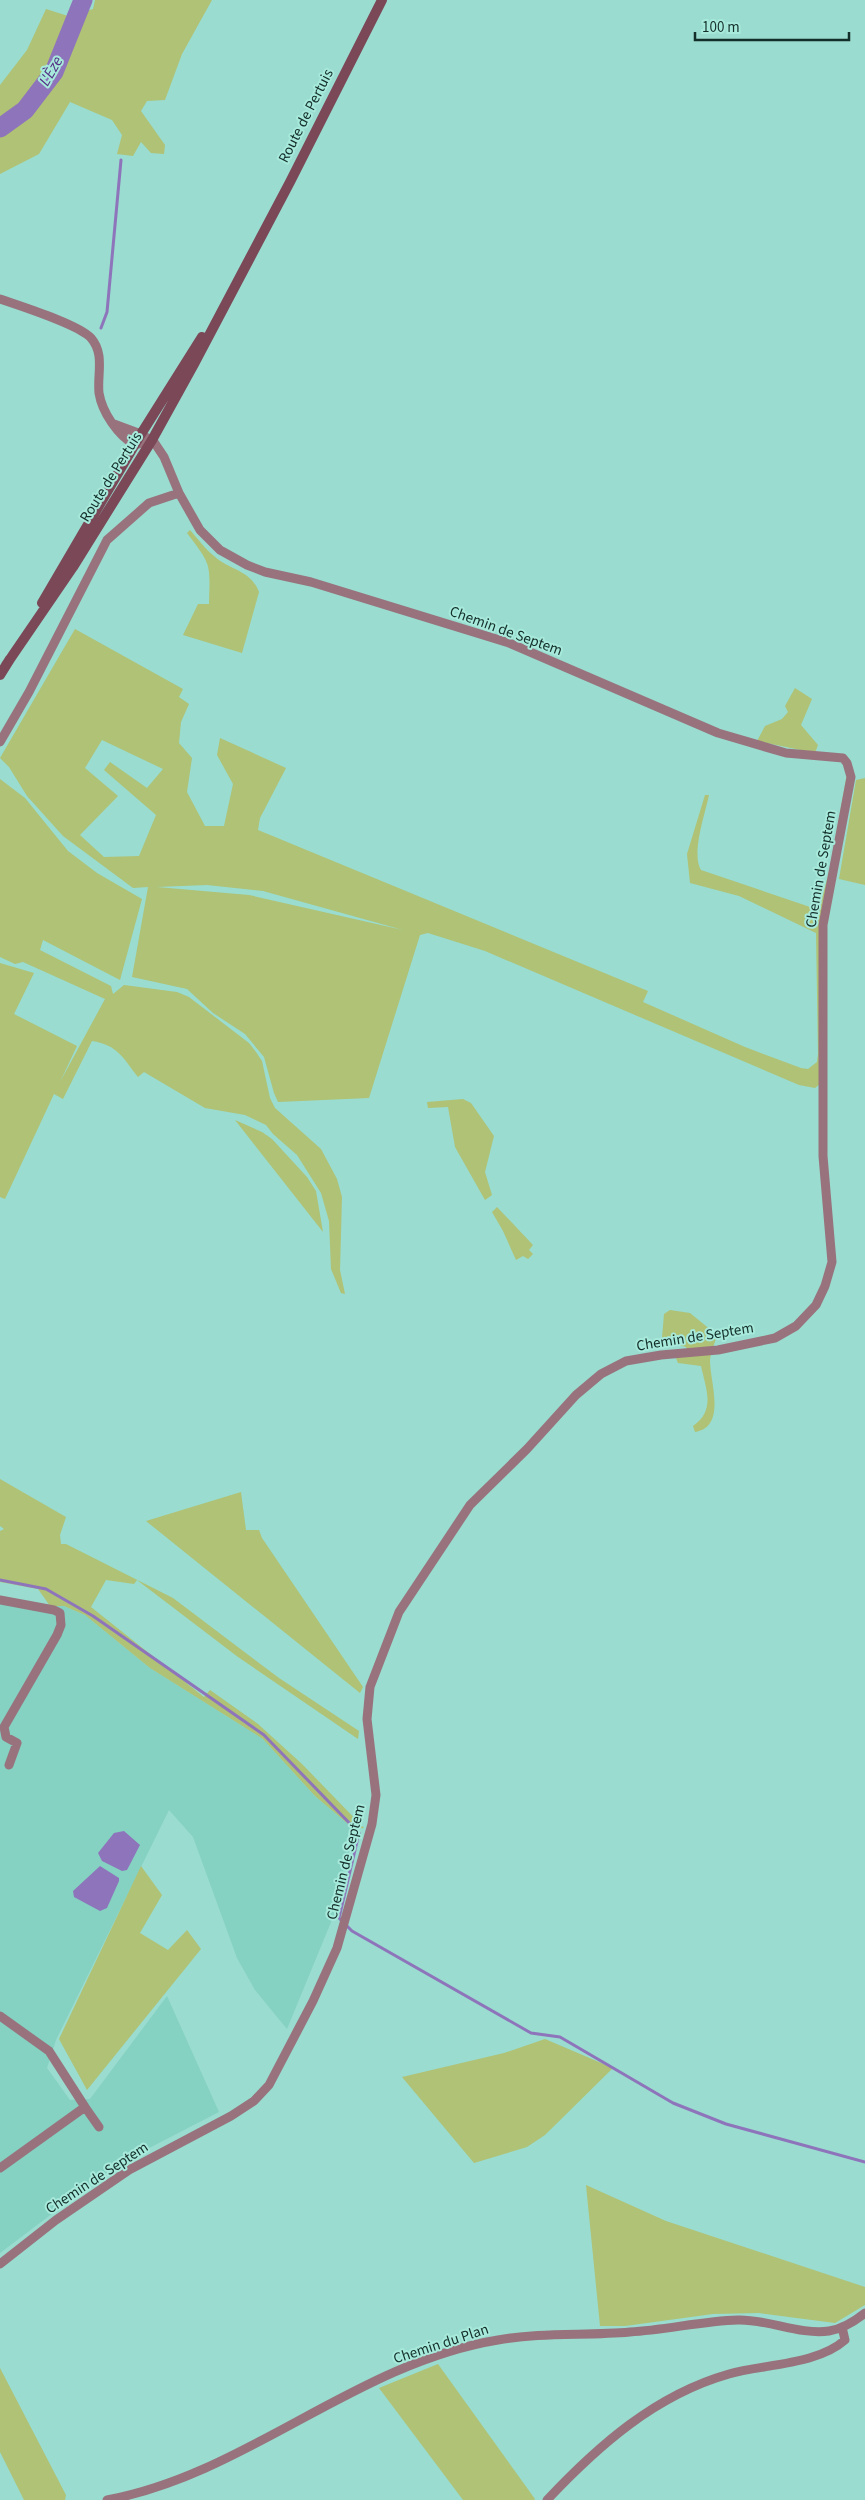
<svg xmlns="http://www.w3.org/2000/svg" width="865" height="2500" font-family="'Source Sans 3',sans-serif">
  <rect width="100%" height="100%" fill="#9adccf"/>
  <path fill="#85d1c2" d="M0,1604L64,1606L85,1615L150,1668L263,1739L315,1796L354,1829L336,1910L287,2029L255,1990L237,1958L193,1837L169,1810L56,2040L47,2068L70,2100L90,2099L167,1996L219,2112L118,2164L0,2253Z"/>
  <path fill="#afc275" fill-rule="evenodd" d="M95,0H212L182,54L165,100L147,101L141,111L165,145L164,154L151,153L141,142L133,156L117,154L122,135L112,120L70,102L39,154L0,174V85L27,50L46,9L68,16L93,9Z
    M190,530C198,539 205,549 214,556C229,570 251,570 259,592L242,653L183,635L198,604H209C210,563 212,566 187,533Z
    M75,629L183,689L179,697L189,704L181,722L179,743L192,758L187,792L205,826H224L233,784L217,755L220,738L286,768L260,818L258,830L648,991L643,1002L745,1047L801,1068L808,1069L817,1062L818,1054L816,933L739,896L690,883L687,854L705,795H709C705,814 691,854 701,870L816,909L820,905L829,872L847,774L848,775L828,891L820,1084L815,1088L799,1085L485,951L428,933L420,935L369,1098L278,1102L274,1093L264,1057L245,1034L213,1013L187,989L132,977L148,887L133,888L63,836L27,796L9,767L0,758ZM102,740L163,769L147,788L110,762L104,770L156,815L139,856L104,857L80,835L118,796L85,768ZM207,885L263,891L403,930L249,895L157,887Z
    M795,688L812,699L801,725L818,745L815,753L757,741L765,726L782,719L788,712L785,706Z
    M865,778V885L839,879L856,780Z
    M0,779L25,798L68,851L97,873L142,899L120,980L43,940L40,950L111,986L113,994L124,985L177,992L189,997L249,1043L256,1052L262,1061L270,1098L275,1108L321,1149L337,1179L342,1197L340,1270L345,1294L341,1293L331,1269L329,1221L321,1193L297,1155L273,1134L266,1125L245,1115L205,1108L144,1072L138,1077C123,1058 118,1045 92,1041L63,1099L54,1094L5,1199L0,1197V963L34,973L14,1014L77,1046L60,1082L105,999L23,962L15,964L0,957Z
    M463,1099L471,1103L494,1136L485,1172L492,1195L485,1200L455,1147L448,1107L428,1108L427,1102Z
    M235,1120L262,1132L272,1139L307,1177L316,1191L323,1232Z
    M497,1207L533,1245L529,1250L533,1254L528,1259L523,1256L516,1260L503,1231L492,1212Z
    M670,1310L690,1313L717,1335C715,1343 710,1353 710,1361C710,1382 727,1427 695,1432L693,1426C716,1410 706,1389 701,1366L678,1363L676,1358L689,1355L686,1347L671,1343L662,1338L664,1314Z
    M0,1479L66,1517L60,1535L61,1544H66L173,1598L279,1678L359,1731L358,1739L238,1657L137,1580L134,1584L106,1580L91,1607L204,1697L210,1690L258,1724L302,1764L364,1828L354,1829L315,1796L263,1739L150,1668L85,1615L64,1606H50L38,1589L0,1582V1531L4,1529L0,1526Z
    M241,1492L246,1530H259L262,1538L363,1687L360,1693L146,1521Z
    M141,1866L162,1895L140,1933L168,1950L187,1930L201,1949L87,2090L59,2039Z
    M545,2039L613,2068L545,2135L527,2147L474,2163L402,2077L504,2053Z
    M586,2185L666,2221L865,2287V2305L835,2323L759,2313L713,2314L625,2326H600Z
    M438,2364L535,2499L534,2500H463L379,2388Z
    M0,2368L66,2495L65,2500H24L0,2452Z"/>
  <path fill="#8e74bb" d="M124,1831L140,1845L127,1870L122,1871L102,1861L98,1853L114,1833Z
    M100,1866L119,1878V1881L107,1908L100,1911L74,1897L73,1891Z"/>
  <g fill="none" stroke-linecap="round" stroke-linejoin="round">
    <path stroke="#8e74bb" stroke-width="3" d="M101,328L107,312L121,160
      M0,1580L46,1589L93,1616L264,1735L359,1833L339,1918L352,1931L531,2033L560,2037L673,2103L726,2124L865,2162"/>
    <path stroke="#8e74bb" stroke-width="19" d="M0,128L25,110L54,72L83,0"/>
    <path stroke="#98737d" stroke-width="9" d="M0,299C20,306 78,324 91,338C105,354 97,374 99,393C102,412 118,436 135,445L152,440
      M0,742L29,692L107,540L149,503L179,493
      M0,1600L54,1610L60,1613L61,1625L57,1635L4,1727L6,1737L17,1743L9,1765
      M0,2016L49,2051L85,2107L0,2168
      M85,2107L99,2127
      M0,2264L56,2220L129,2170L231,2116L254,2101L269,2085L313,2001L337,1948L372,1824L376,1795L367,1719L370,1687L399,1612L470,1505L527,1449L576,1395L601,1374L626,1361L661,1355L718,1350L775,1338L796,1326L816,1305L825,1286L832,1262L823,1156V925L851,777L847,763L843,758L786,753L718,733L509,643L311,582L265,572L247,565L220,550L200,530L179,493L164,457L154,442L141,434L114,424
      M107,2500C247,2474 356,2363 498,2340C542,2332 586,2336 630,2332C666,2330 702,2321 738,2320C768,2319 799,2335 829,2331C842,2329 855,2321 865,2313
      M547,2500C598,2446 655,2395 729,2374C764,2364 817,2365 845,2340L842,2327"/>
    <path stroke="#7b4858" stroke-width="10" d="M42,603L141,434L202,337
      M6,665L73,567L152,440L194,364L290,182L382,0
      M0,675L10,659"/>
  </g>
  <g text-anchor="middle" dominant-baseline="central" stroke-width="4" stroke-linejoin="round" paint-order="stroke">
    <g font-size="15" fill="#142f2a" stroke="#a7eadc">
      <text transform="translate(306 116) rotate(-63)">Route de Pertuis</text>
      <text transform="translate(111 477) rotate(-58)">Route de Pertuis</text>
      <text transform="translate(506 631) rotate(20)">Chemin de Septem</text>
      <text transform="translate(821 869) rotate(-80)">Chemin de Septem</text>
      <text transform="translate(695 1337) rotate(-9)">Chemin de Septem</text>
      <text transform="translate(346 1862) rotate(-76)">Chemin de Septem</text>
      <text transform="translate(97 2178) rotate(-33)">Chemin de Septem</text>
      <text transform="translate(441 2344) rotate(-18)">Chemin du Plan</text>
    </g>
    <g font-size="16" font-style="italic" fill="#553085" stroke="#a7eadc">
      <text transform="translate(51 71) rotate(-60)">L'Èze</text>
    </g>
  </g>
  <path d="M695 32v8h154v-8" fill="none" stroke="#142f2a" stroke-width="2.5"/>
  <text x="702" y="32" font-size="15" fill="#142f2a" stroke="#a7eadc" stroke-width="4" paint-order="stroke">100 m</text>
</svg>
